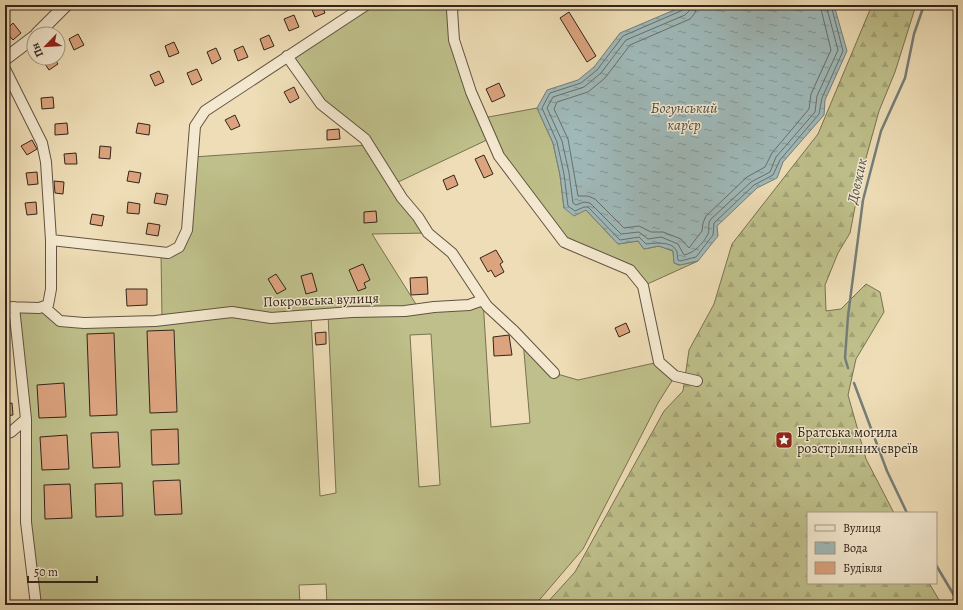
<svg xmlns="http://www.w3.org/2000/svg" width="963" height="610" font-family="Alegreya,serif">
  <defs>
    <pattern id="forest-firs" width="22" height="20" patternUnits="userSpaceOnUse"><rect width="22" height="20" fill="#bebf8a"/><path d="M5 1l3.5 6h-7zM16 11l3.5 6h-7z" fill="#a4a476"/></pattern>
    <pattern id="water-ripples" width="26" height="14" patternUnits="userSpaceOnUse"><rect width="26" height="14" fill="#9fb9b9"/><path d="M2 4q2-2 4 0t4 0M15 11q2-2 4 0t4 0" fill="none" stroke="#829696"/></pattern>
  </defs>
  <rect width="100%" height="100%" fill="#eeddb6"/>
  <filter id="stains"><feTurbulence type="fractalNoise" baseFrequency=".005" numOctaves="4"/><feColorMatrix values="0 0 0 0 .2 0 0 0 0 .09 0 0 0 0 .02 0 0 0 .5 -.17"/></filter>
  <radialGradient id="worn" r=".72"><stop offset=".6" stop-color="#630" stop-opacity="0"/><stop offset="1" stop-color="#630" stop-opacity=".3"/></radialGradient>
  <path fill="#bebf8a" stroke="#787252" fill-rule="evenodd" d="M366,5H455L454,40L483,118L537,108L553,143L560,175L564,208L586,210L618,244L638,241L644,249L659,246L673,251L674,263L679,265L698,261L643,286L630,270L564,242L491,138L394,184L428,233L372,234L419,309L483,300L491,427L530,423L523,340L554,373L578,380L659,362L675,376L658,403L583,549L535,605H327L326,584L299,585L300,605H36L27,465L14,307H44L60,321L162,320L161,253H168L187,230L193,157L369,145L321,104L287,56ZM328,314L336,493L320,496L311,315ZM431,334L440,485L419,487L410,335Z"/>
  <path fill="url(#forest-firs)" stroke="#787252" d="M872,5H916L895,72L879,111L861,176L850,233L838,253L825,285L826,311L841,309L866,284L880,292L884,312L856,359L848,395L866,459L894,513H808V583H929L942,605H545L575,572L664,411L683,391L689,350L714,304L732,244L818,134Z"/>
  <path fill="url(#water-ripples)" stroke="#747e79" d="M686,5H834L847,51L825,100L824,115L783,162L777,178L757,188L717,226L718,236L698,261L680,265L674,263L673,251L659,246L644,249L638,241L618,244L586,210L574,216L564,208L560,175L553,143L537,108L547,90L578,80L594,67L620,33Z"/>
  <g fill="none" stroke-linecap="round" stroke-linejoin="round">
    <path stroke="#696f6a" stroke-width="1" d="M686,5L683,10L623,36L597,70L581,83L550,93L542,108L557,142L564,174L568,206L575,211L584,207H588L620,240L639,237L646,244C653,243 672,241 676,250C678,252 677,257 678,260L680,261L696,257L713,235L714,223L754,185L773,175L780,160L819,114L822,98L843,51L831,5
      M691,5L689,11L685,15L626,40L601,73L584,87L553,97L547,108L562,141L569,173L573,203L576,205L584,202L590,203L621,234L639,232L648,239L661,237L678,244L684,255C694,253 703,244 708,234C710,229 707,224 711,219L751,182L770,172L776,157L815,112L817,96L838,50L826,5
      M697,5L695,13L690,19L630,45L605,78L588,92L557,102L554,109L568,139L578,196H588L595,199L624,228L639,226L651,232H663L681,239L689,248L702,231L703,223L706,216L747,177L765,167L772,153L809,109L811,94L831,50L820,5"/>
    <path stroke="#747e79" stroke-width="2.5" d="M848,368L845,358L848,316L863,200L881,131L905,78L914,34L924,5
      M854,383L887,471L907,513
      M936,565L958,602"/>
  </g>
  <path fill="#dba37e" stroke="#33251a" d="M310,5H322L325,13L315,17Z
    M569,12L596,56L587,62L560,18Z
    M294,15L299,27L289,31L284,19Z
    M13,23L21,33L13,40L5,31Z
    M78,34L84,45L74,50L69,39Z
    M269,35L274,46L264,50L260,39Z
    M174,42L179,53L169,57L165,46Z
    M243,46L248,57L238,61L234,50Z
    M216,48L221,59L212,64L207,52Z
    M41,58H54L58,64L49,70Z
    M197,69L202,80L192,85L187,73Z
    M159,71L164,82L155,86L150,75Z
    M499,83L505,96L492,102L486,89Z
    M294,87L299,98L290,103L284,92Z
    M53,97L54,108L42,109L41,98Z
    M235,115L240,126L231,130L225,120Z
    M67,123L68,134L55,135V124Z
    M138,123L150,125L149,135L136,133Z
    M339,129L340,139L327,140V130Z
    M32,140L37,149L27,155L21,146Z
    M100,146L111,147L110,159L99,158Z
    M76,153L77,164H65L64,154Z
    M484,155L493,174L484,178L475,159Z
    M129,171L141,173L139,183L127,181Z
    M37,172L38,184L28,185L26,173Z
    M454,175L458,185L447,190L443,180Z
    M54,181L64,182L63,194L55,193Z
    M156,193L168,195L166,205L154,203Z
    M36,202L37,214L27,215L25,203Z
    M128,202L140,204L139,214L127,213Z
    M376,211L377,222L364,223V212Z
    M92,214L104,216L102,226L90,224Z
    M148,223L160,225L158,236L146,234Z
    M496,250L503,262L500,264L504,272L495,277L491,270L488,272L480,258Z
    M363,264L370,280L364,283L366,288L358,291L349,270Z
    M312,273L317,291L306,294L301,276Z
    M276,274L286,289L277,294L268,279Z
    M427,277L428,294L411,295L410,278Z
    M126,289H147V305L127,306Z
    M626,323L630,332L619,337L615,328Z
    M174,330L177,412L150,413L147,331Z
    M326,332V344L316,345L315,333Z
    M114,333L117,415L90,416L87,334Z
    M509,335L512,355L494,356L493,337Z
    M64,383L66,417L39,418L37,385Z
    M12,403L13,415L5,416V404Z
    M178,429L179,464L152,465L151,430Z
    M118,432L120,467L93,468L91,433Z
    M67,435L69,469L42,470L40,437Z
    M180,480L182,514L155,515L153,481Z
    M122,483L123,516L96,517L95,484Z
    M70,484L72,518L45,519L44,485Z"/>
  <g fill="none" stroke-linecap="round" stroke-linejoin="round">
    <g stroke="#625341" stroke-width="12">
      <path id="minor" d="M455,5L452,10L454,40L471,92L499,156L564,242L630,270L643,286L659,362L675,376L697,381
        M287,56L321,104L365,139L402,198L418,217L428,233L452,253L487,306L514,331L554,373
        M5,69L42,143L46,162L51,240
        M5,307L39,308L48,305L51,289V240L168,253L179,247L187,230L195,126L205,111L366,5
        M44,307L60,321L84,323L155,321L232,312L271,318L352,312L405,311L434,307L469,305L483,300
        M26,419V522L36,605
        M5,434L11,432L26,419L14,307"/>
    </g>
    <g stroke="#625341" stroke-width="14">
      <path id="tertiary" d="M37,34L66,5
        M5,59L34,37"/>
    </g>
    <use href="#minor" stroke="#f4e9d0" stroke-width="10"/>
    <use href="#tertiary" stroke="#f4e9d0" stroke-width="12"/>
  </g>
  <defs>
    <g id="sight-square" transform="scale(0.9)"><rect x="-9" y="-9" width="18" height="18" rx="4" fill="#8f2418" stroke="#f4e9d0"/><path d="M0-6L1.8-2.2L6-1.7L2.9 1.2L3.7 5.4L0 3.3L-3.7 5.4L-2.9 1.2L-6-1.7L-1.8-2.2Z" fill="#fff"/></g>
  </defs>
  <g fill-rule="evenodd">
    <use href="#sight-square" x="784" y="440"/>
  </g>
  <g text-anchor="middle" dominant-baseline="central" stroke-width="3" stroke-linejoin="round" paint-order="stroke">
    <g font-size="14" fill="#33251a" stroke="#f4e9d0">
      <text transform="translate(321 300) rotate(-2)">Покровська вулиця</text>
    </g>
    <g font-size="14" fill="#33251a" stroke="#f4e9d0" text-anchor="start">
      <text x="797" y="432">Братська могила<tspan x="797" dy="16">розстріляних євреїв</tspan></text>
    </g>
    <g font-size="15" font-style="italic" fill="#53514a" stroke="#f4e9d0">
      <text x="684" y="108">Богунський<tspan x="684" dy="17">кар'єр</tspan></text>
      <text transform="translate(857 181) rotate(-77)">Довжик</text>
    </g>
  </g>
  <rect width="963" height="610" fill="none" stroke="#eeddb6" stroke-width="20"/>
  <rect x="6" y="6" width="951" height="598" fill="none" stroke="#33251a" stroke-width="2"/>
  <rect x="10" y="10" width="943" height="590" fill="none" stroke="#33251a"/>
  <rect x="807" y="512" width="130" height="72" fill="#f4e9d0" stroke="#a79b87"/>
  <rect x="815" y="525" width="20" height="6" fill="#f4e9d0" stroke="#a79b87"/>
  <text x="843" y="532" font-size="12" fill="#33251a">Вулиця</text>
  <rect x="815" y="542" width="20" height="12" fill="url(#water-ripples)" stroke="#a79b87"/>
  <text x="843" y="552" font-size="12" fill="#33251a">Вода</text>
  <rect x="815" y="562" width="20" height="12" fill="#dba37e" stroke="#a79b87"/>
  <text x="843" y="572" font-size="12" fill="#33251a">Будівля</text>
  <g transform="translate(46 46) rotate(245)"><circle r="19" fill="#f4e9d0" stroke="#a79b87"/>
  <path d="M0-3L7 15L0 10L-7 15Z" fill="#8f2418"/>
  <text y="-6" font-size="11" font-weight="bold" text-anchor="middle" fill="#33251a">Пн</text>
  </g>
  <path d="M28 576v6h69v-6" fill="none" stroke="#33251a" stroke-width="2"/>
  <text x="34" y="576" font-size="12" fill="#33251a" stroke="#f4e9d0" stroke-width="3" paint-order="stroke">50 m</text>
  <rect width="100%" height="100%" filter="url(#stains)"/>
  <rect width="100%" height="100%" fill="url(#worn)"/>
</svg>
